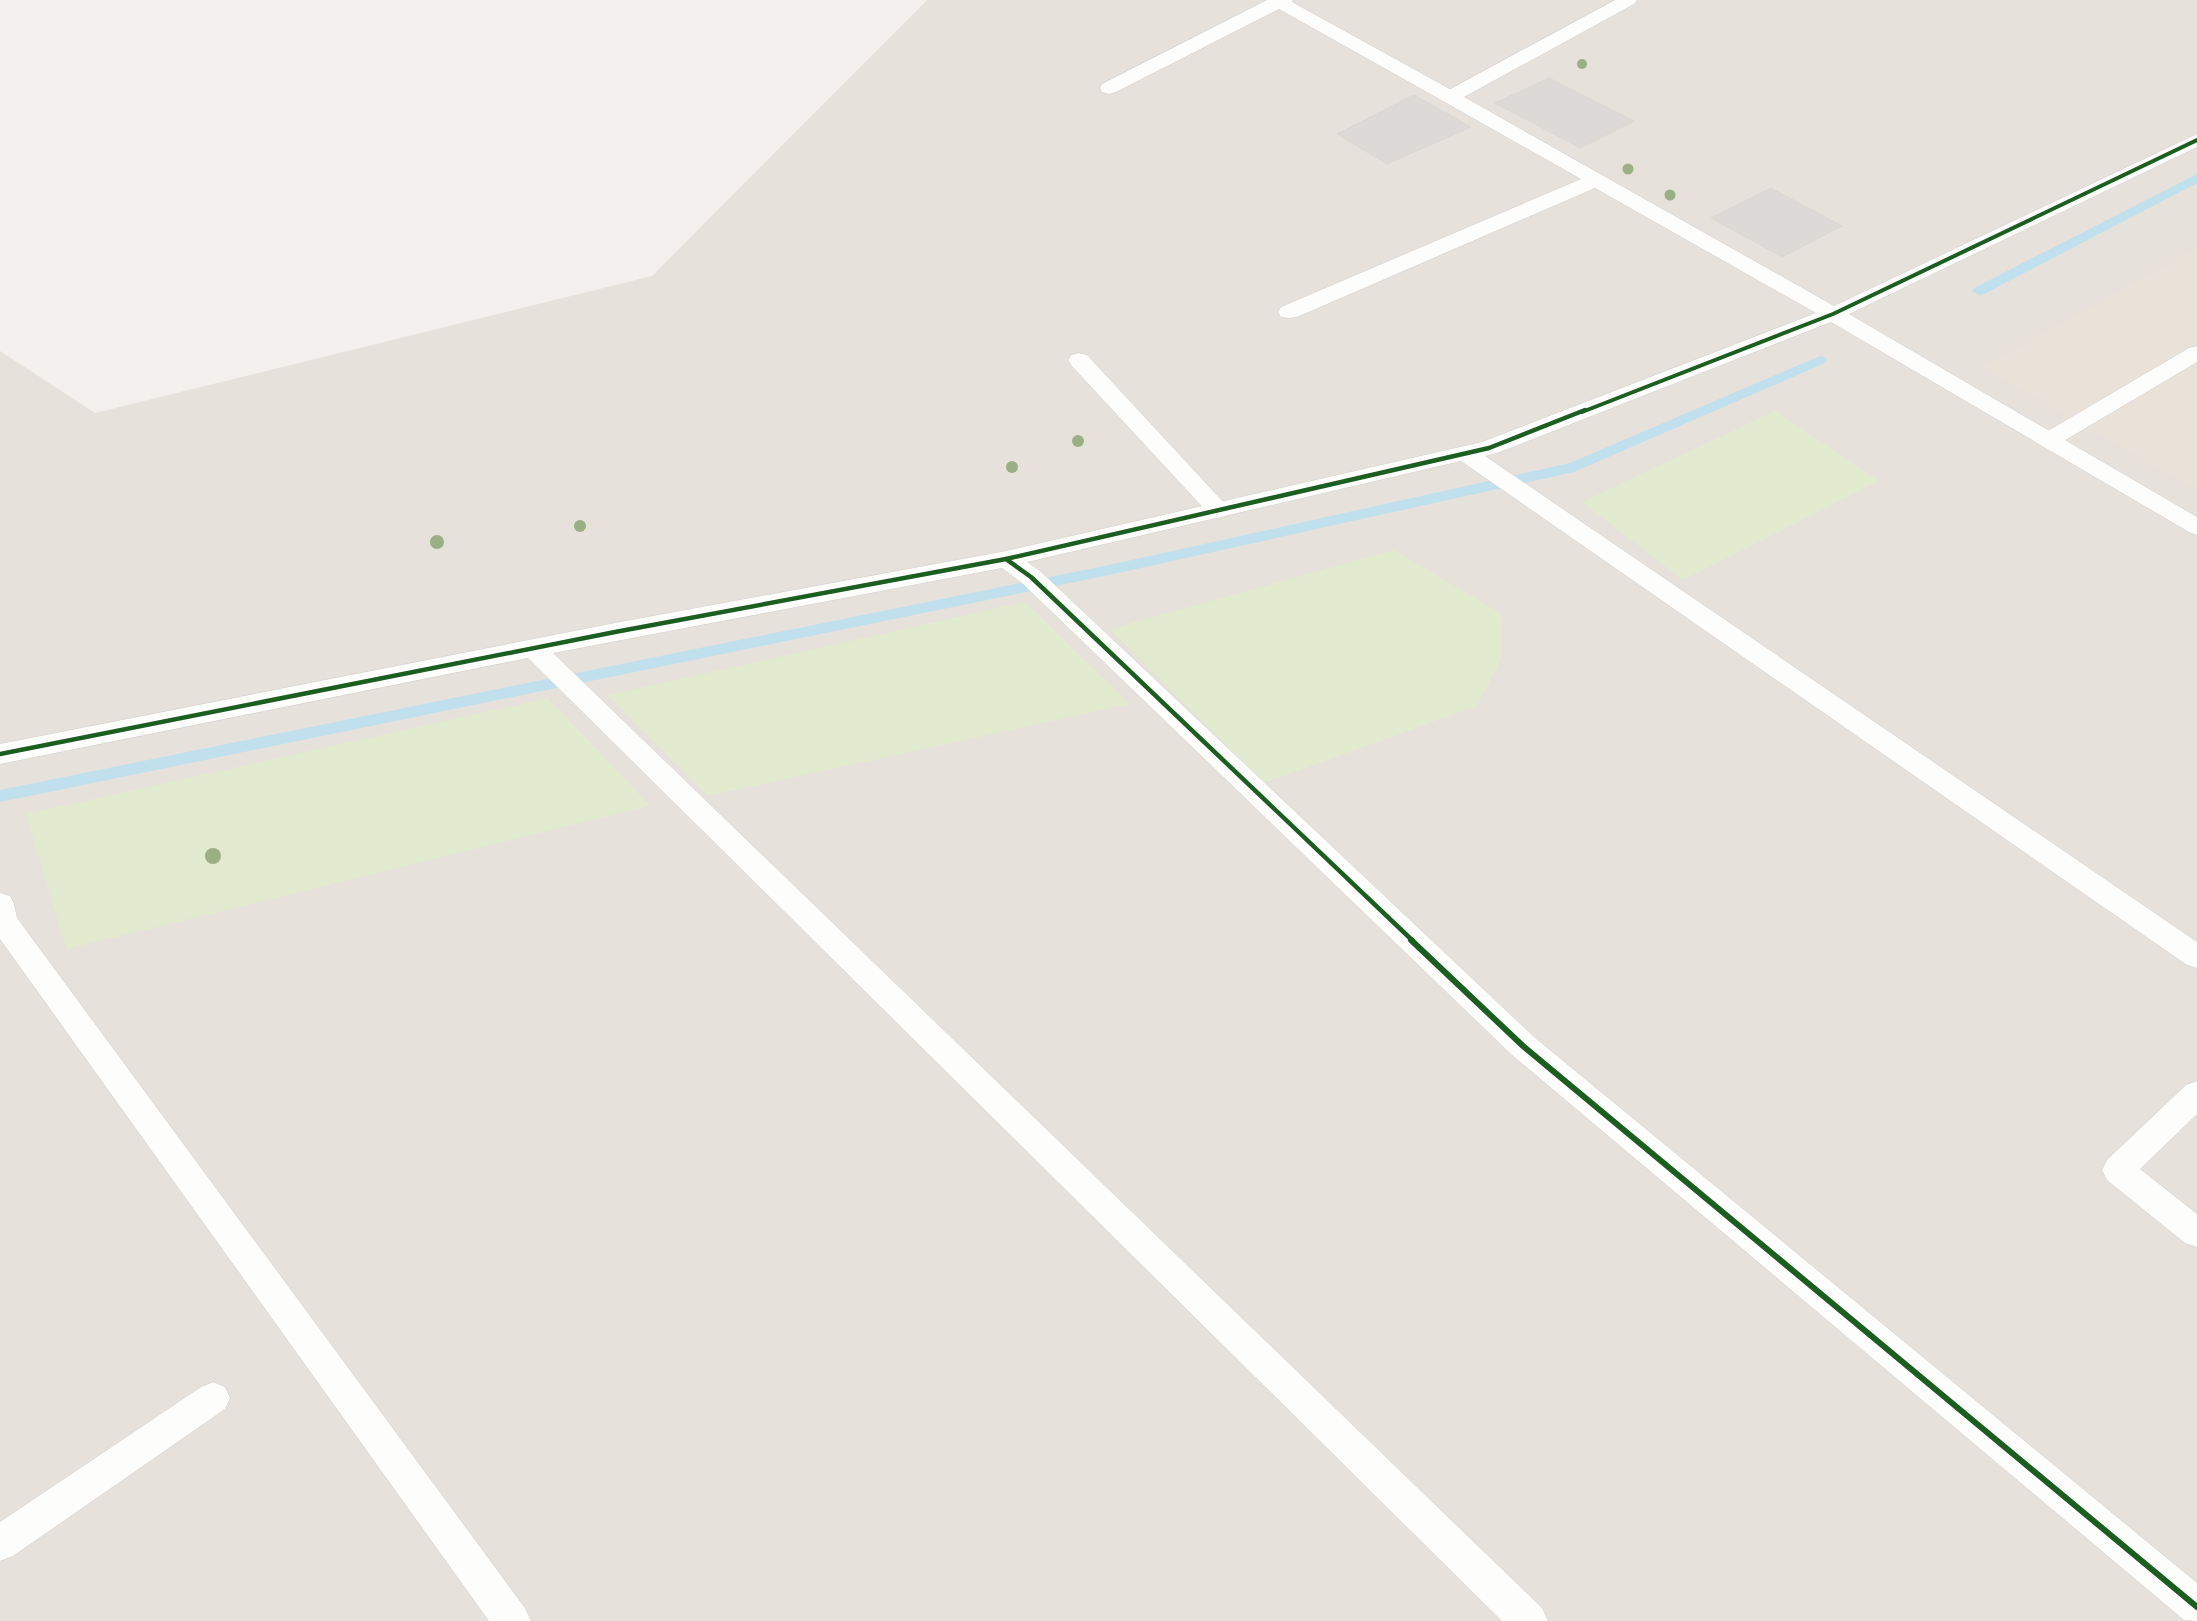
<svg xmlns="http://www.w3.org/2000/svg" width="2197" height="1621" font-family="Montserrat,sans-serif">
  <rect width="100%" height="100%" fill="#f3f0ed"/>
  <path fill="#e7e1db" d="M927,0H2197V1621H0V351L95,413L652,276Z"/>
  <path fill="#e9e2d9" d="M2197,248V490L1983,367Z"/>
  <path fill="#e2ebcf" d="M1775,411L1879,481L1683,580L1582,502Z
    M1394,550L1502,614L1501,659L1477,706L1264,783L1110,629Z
    M1025,602L1130,704L708,796L608,695Z
    M548,698L650,806L67,949L26,814Z"/>
  <g fill="none" stroke-linecap="round" stroke-linejoin="round">
    <path fill="#c0e0ee" fill-rule="evenodd" d="M2197,174V183L1984,294L1979,295L1972,291L1974,288Z
      M1820,356L1825,357L1827,360L1825,363L1574,472L1109,575L0,802V790L1109,565L1570,463Z"/>
  </g>
  <path fill="#dcd9d6" stroke="#dbd7d3" d="M1549,78L1634,121L1580,148L1495,103Z
    M1414,95L1471,127L1387,164L1337,134Z
    M1771,188L1842,226L1782,257L1711,218Z"/>
  <g fill="none" stroke-linecap="round" stroke-linejoin="round">
    <g stroke="#d1cecb" stroke-width="1">
      <path id="service" d="M1267,0H1293L1292,2L1457,93L1459,97L1457,101L1450,103L1443,101L1279,9L1116,92L1109,94L1102,92L1100,88L1102,84Z
        M2197,346V362L2057,445L2049,447L2041,445L2038,440L2041,435L2189,348Z
        M1079,353L1087,355L1226,505L1230,510L1226,515L1218,518L1210,515L1071,365L1068,360L1071,355Z"/>
    </g>
    <g stroke="#d1cecb" stroke-width="1">
      <path id="minor" d="M1615,0H1637L1634,4L1464,97L1834,306L2197,134V147L1849,314L2197,517V535L2189,532L1831,322L1497,453L1485,456L2197,942V968L2187,965L1461,461L1027,562L1040,571L1534,1037L2197,1583V1621L2184,1620L1512,1055L1022,583L1002,568L553,653L1542,1608L1548,1621H1502L528,658L0,764V744L615,623L1006,551L1482,442L1816,313L1595,188L1297,317L1289,318L1281,317L1278,312L1281,307L1581,179L1443,101L1441,97L1443,93Z
        M0,893L10,896L14,904L17,918L525,1608L531,1621H489L0,939Z
        M2197,1081V1114L2140,1169L2197,1214V1247L2185,1243L2107,1180L2102,1170L2107,1160L2186,1085Z
        M213,1382L225,1387L230,1398L225,1409L13,1556L0,1561V1522L201,1387Z"/>
    </g>
    <use href="#service" fill="#fdfdfc" fill-rule="evenodd"/>
    <use href="#minor" fill="#fdfdfc" fill-rule="evenodd"/>
    <g stroke="#fff" stroke-width="6">
      <path id="cycleway-far2" d="M1582,412L1833,314L2197,140"/>
    </g>
    <g stroke="#fff" stroke-width="8">
      <path id="cycleway-far1" d="M1006,559L1031,577L1413,941
        M0,754L615,632L1006,559L1489,448L1585,410"/>
    </g>
    <g stroke="#fff" stroke-width="9">
      <path id="cycleway" d="M1411,940L1523,1046L2197,1607"/>
    </g>
    <use href="#cycleway-far2" stroke="#1b5e20" stroke-width="4"/>
    <use href="#cycleway-far1" stroke="#1b5e20" stroke-width="4.5"/>
    <use href="#cycleway" stroke="#1b5e20" stroke-width="6"/>
  </g>
  <g fill="#9aaf83">
    <circle cx="1582" cy="64" r="5"/>
    <circle cx="1628" cy="169" r="5.5"/>
    <circle cx="1670" cy="195" r="5.5"/>
    <circle cx="1078" cy="441" r="6"/>
    <circle cx="1012" cy="467" r="6"/>
    <circle cx="580" cy="526" r="6"/>
    <circle cx="437" cy="542" r="7"/>
    <circle cx="213" cy="856" r="8"/>
  </g>
</svg>
